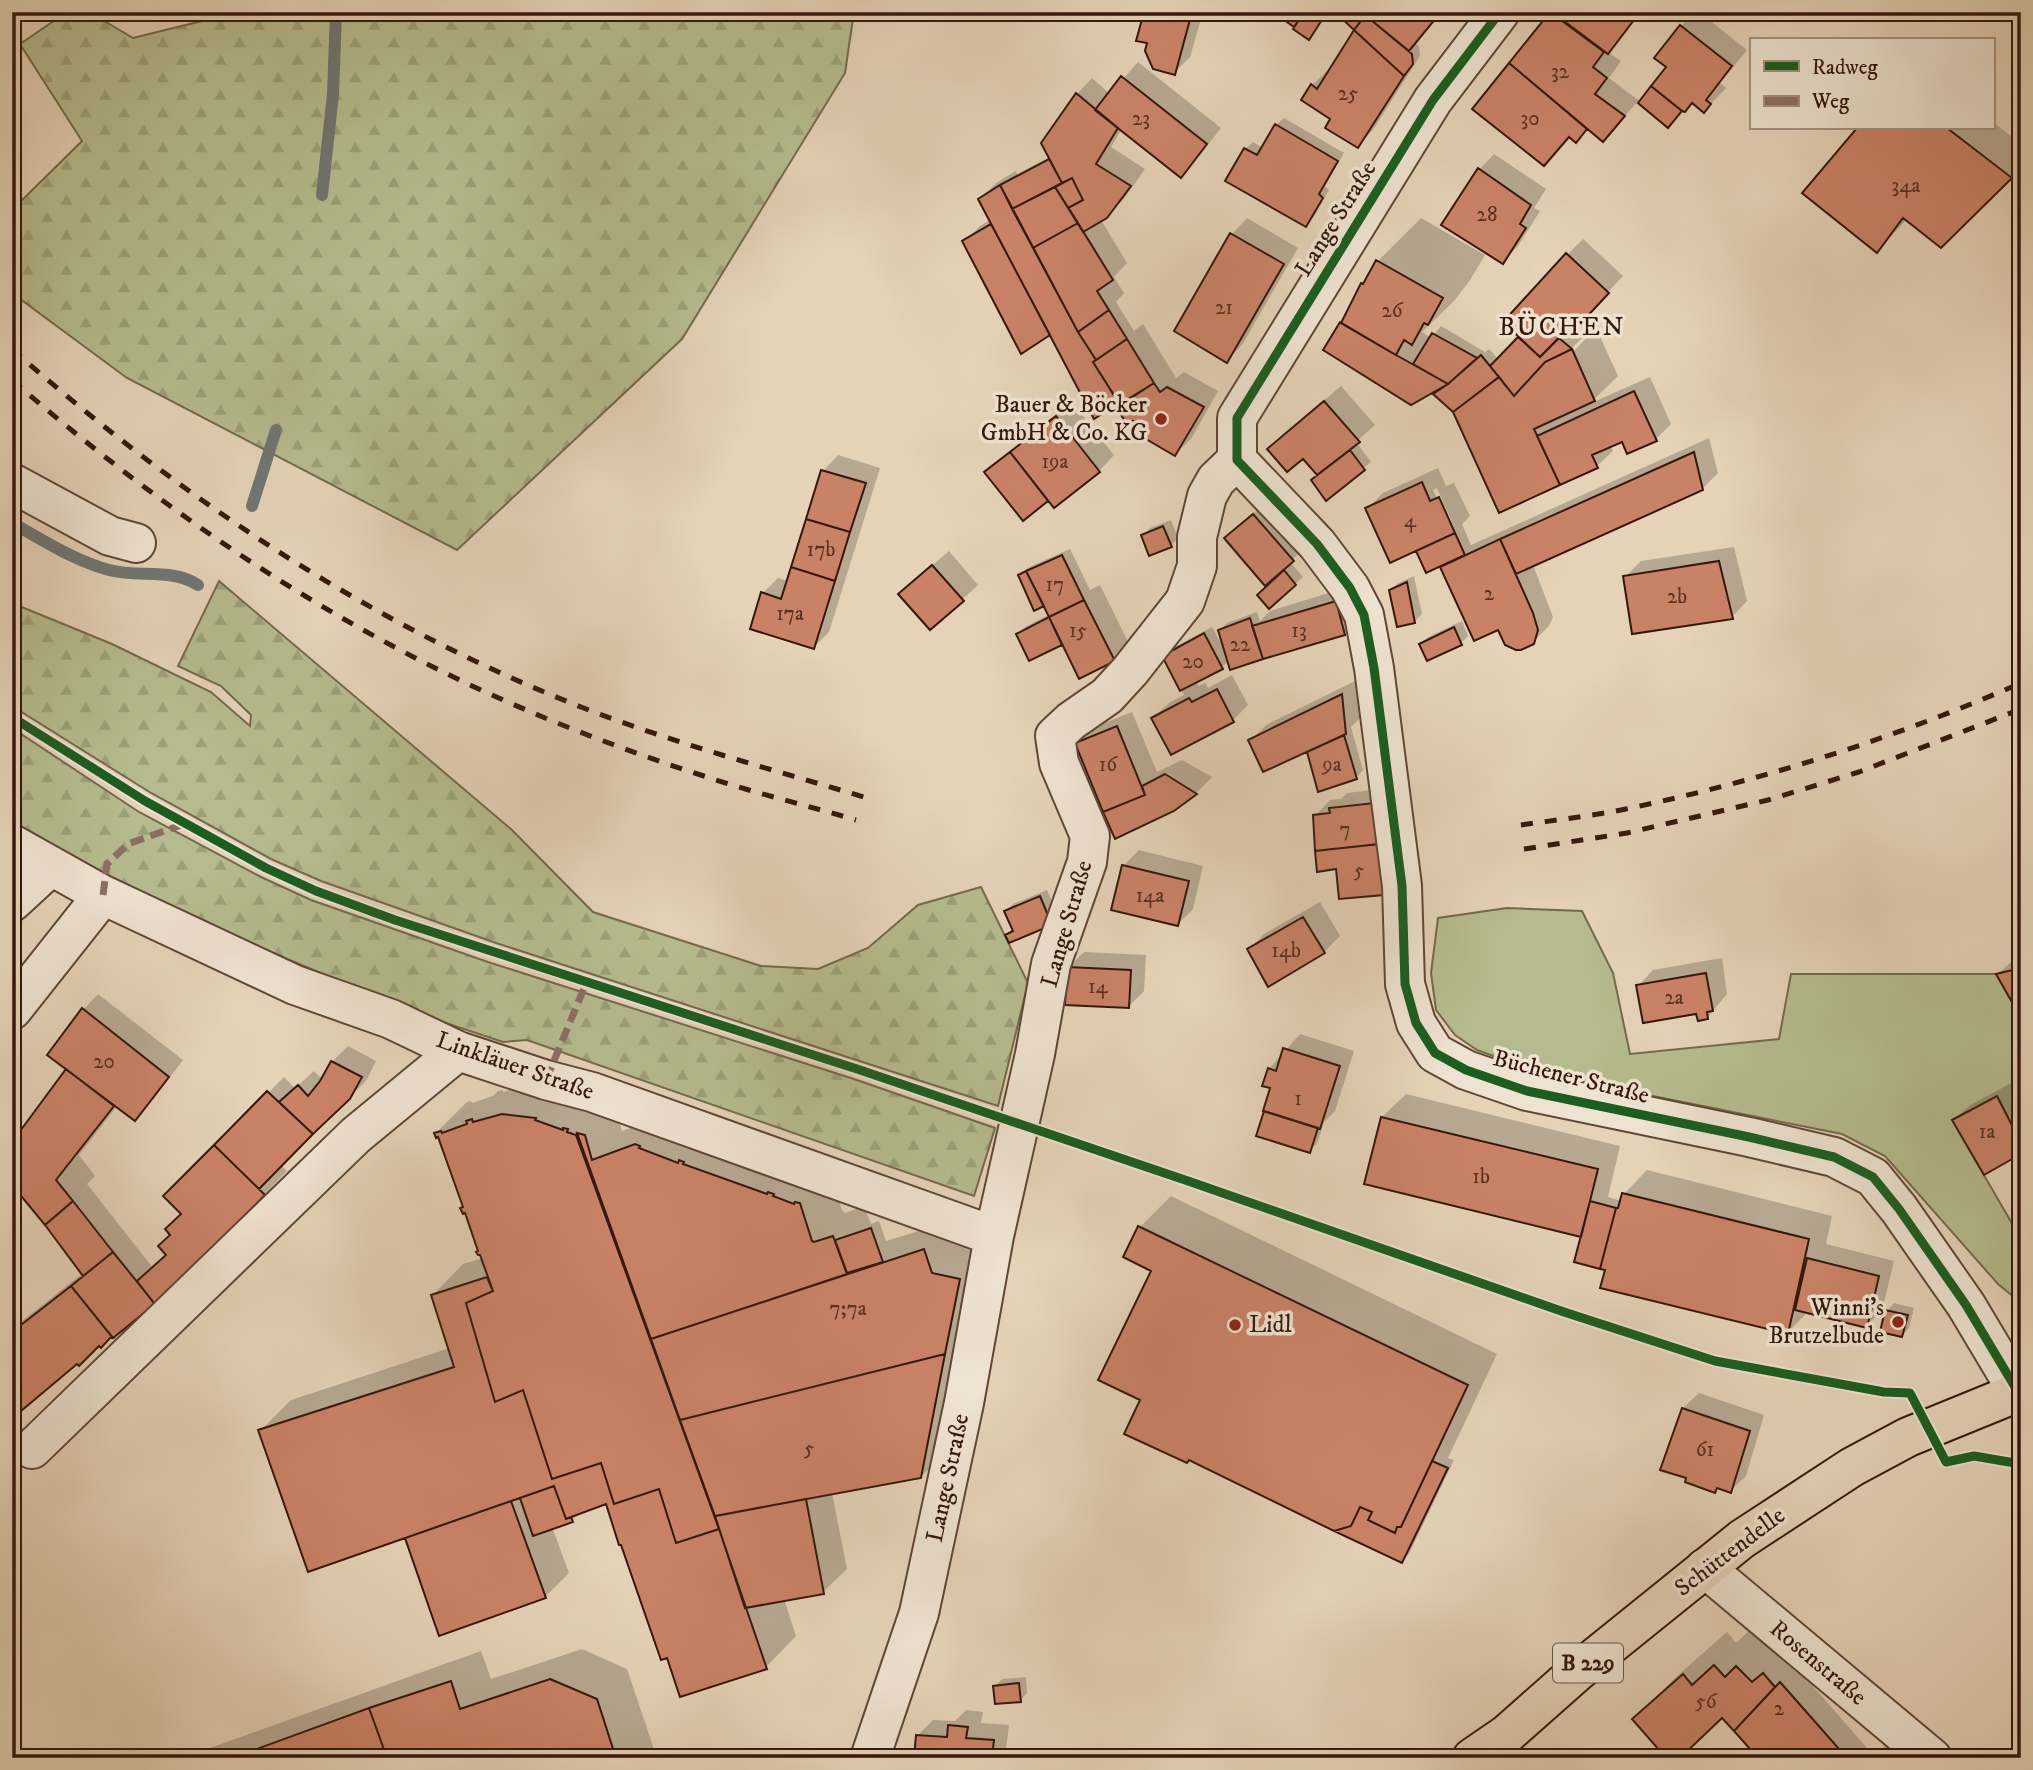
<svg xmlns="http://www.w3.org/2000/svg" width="2033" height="1770" font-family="'IM FELL DW Pica',serif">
  <defs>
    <pattern id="forest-firs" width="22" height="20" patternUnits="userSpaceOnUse" patternTransform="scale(1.75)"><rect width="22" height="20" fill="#b5bb8e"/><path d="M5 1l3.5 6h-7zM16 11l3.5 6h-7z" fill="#9ca079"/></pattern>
  </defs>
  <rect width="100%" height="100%" fill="#e5d2b7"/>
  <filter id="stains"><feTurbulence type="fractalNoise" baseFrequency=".00286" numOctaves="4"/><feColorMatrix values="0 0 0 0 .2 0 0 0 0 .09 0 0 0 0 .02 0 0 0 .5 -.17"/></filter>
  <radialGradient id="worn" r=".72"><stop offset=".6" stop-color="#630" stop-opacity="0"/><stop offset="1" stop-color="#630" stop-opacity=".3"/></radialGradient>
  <path fill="#b5bb8e" stroke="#75694d" stroke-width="2" d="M1507,908L1582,911L1613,973L1630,1054L1779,1039L1791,974H1996L2021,1018V1143L1997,1097L1952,1120L2021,1239V1303L1998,1284L1885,1156L1842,1134L1543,1074L1477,1050L1455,1035L1436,1010L1431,973L1438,918Z"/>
  <path fill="url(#forest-firs)" stroke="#75694d" stroke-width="2" d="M67,12H89L133,38L214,18L218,12H854L845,73L682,339L457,550L127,378L12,293V210L82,141L20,44Z
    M219,581L512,830L593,912L761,966L818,969L868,948L918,905L981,887L1028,983L998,1106L496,943L321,881L271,859L151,793L12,706V603L112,644L211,692L250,726L251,715L221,686L178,666Z
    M12,728L139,812L261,877L311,900L488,962L854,1079L995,1128L974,1196L527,1040L503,1042L419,1014L218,930L12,827Z"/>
  <path fill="#0003" fill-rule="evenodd" d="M1146,12H1203L1190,57L1174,73Z
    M1337,12H1442L1415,43L1419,46L1420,55L1418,59L1373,130L1358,146L1333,119L1312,85L1328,70L1330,71L1361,24Z
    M1551,12H1642L1608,52L1621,61L1609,78L1641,102L1669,67L1681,26L1695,12H1699L1747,50L1720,83L1726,88L1704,111L1693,102L1682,110L1668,126L1638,101L1618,124L1589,128L1576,141L1570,136L1544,164L1474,109Z
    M1138,62L1221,128L1196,160L1181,175L1122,129L1111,147L1145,169L1123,200L1101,220L1127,263L1114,277L1124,293L1116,302L1134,331L1143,324L1176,378L1184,372L1218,391L1191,439L1175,454L1136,420L1126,399L1050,332L965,241L980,226L991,219L980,199L996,183L1016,171L1017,174L1050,157L1043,143L1077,94L1092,78L1110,94Z
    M1284,118L1344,153L1325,186L1329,190L1313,218L1305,225L1245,149L1253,142L1263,148L1276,125Z
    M1993,122L2021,144V167L1941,246L1907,219L1877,251L1805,193L1859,128H1993Z
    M1494,154L1546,189L1534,208L1540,211L1518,246L1503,262L1479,170Z
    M1247,218L1298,248L1242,345L1227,360L1176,331L1232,234Z
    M1421,218L1485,255L1470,280L1455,300L1422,332L1431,338L1441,326L1485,352L1489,349L1499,360L1521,337L1567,255L1583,239L1623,276L1596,305L1577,317L1565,329L1574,338L1589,331L1571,349V354L1596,328L1618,376L1589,404L1650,377L1671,424L1656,439H1622L1610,445L1613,451L1597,466L1453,408L1435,394L1442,387L1326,350L1378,261Z
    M1341,386L1375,425L1356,442L1371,462L1327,498L1319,474L1285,434Z
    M1072,402L1114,455L1099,471L1049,499L1023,518L994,465Z
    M1709,438L1718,473L1702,489L1533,565L1553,617L1549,626L1533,642L1499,628L1475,639L1441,564L1418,551L1367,509L1383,493L1438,468L1446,486L1454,483L1470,516L1462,524L1471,545ZM1437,488L1454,527H1451L1433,490Z
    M838,455L880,468L829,632L814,647L763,593L778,578L788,581L823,471Z
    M1269,500L1308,544L1290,562L1303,577L1269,606L1284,571L1226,538Z
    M1171,520L1178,538L1171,545L1143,536L1150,528Z
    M1734,547L1747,601L1732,617L1625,577L1641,561Z
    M1070,549L1090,590L1100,585L1129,644L1114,660L1063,642L1030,658L1018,634L1025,627L1050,614L1020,575L1027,568Z
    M949,551L978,585L962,600L916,579Z
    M1414,576L1422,614L1414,622L1391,591L1398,583Z
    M1351,586L1360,618L1344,633L1229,661L1222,667L1196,681L1199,686L1205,683L1208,688L1232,675L1248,705L1233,720L1153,718L1169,703L1184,695L1164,656L1171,649L1212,627L1223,647L1220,630L1227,623L1257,612L1260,621L1270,611Z
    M1462,621L1468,636L1461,643L1421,644L1428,637Z
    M1357,680L1361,717L1351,727L1363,770L1356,778L1319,789L1309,749L1250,741L1266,725Z
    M1132,712L1157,772L1182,760L1212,777L1197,792L1173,809L1116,837L1077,744L1092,728Z
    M1389,788L1337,867L1315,816L1330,800L1341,799L1347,793Z
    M1139,850L1203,866L1193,909L1178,924L1123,866Z
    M1047,890L1058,916L1007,935L1013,928L1006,911L1013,904Z
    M1320,902L1340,936L1324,952L1249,950L1264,934Z
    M1084,952L1146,955L1144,991L1129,1006L1068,968Z
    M2021,957V1015L1998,974L2014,959Z
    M1722,958L1727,994L1707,1018L1638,986L1653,970Z
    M98,994L183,1060L150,1103L135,1119L117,1106L79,1155L95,1176L87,1184L153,1268L167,1254L172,1234L182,1214L166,1196L284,1077L295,1088L314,1071L323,1080L332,1062L348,1046L376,1061L366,1081L281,1165L287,1171L156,1303L112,1334L12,1413V1329L83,1273L46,1224L69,1069L83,1010Z
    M1300,1034L1354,1051L1335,1111L1324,1122L1317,1144L1309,1151L1273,1087L1269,1069Z
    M2013,1082L2021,1098V1152L1954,1120L1970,1105Z
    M526,1085L615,1105L622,1131L667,1114L830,1173L842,1210L845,1213L864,1206L871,1224L879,1221L886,1241L955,1220L990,1248L952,1446L921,1477L832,1493L847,1569L823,1592L784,1599L796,1636L766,1667L607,1502L579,1513L572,1520L552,1527L569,1573L545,1597L407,1539L260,1431L291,1400L450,1348L433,1295L463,1264L483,1258L439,1134L436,1133L467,1102L471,1101L472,1103L493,1096L498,1091L503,1090V1092Z
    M1406,1094L1620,1146L1608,1197L1622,1201L1624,1194L1647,1170L1832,1216L1826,1244L1894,1261L1882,1311L1866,1326L1808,1312L1788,1332L1607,1269L1583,1236L1382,1117Z
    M1171,1196L1497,1354L1448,1458L1454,1460L1409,1554L1401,1561L1153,1270L1125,1256L1140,1227Z
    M1894,1303L1914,1308L1909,1328L1902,1336L1887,1311Z
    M1699,1393L1764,1415L1746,1476L1730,1491L1718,1487L1714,1491L1683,1408Z
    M1758,1623L1874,1756L1887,1744L1899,1758H1760L1722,1715L1634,1719L1677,1676L1727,1632L1736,1643Z
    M582,1649L627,1669L657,1758H182L481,1651L491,1679Z
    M1026,1677L1027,1693L1020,1701L994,1687L1002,1679Z
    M966,1710L983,1712L981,1723L1009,1725L1005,1758H916L917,1736L933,1720L955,1721Z"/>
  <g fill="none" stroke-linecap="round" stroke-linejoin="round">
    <path stroke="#707673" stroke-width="12" d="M322,195L333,94L336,12
      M252,506L276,430
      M12,523C43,540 75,561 109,570C139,578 172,568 198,585"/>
  </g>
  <path fill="#ca8267" stroke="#35170c" stroke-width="2" d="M1144,12H1192L1175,75L1153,69L1145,51L1147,43L1136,41Z
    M1273,12H1304L1294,27Z
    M1304,12H1327L1309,40L1293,29Z
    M1335,12H1368L1354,30Z
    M1368,12H1441L1409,51L1365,15Z
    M1550,12L1604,52L1593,67L1607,78L1595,94L1625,116L1603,142L1509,63Z
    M1552,12H1640L1608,54Z
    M1365,15L1412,54L1413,64L1404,76L1354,30Z
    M1680,25L1732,66L1706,100L1711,104L1704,113L1692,103L1685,112L1682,111L1651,86L1666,67L1654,58Z
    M1354,30L1404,76L1358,148L1325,128L1330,119L1301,100L1311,84L1317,89Z
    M1509,63L1587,129L1576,143L1569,137L1544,166L1472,109Z
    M1121,76L1207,144L1181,178L1095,110Z
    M1651,86L1682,111L1668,128L1638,103Z
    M1076,93L1118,128L1096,164L1131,186L1107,218L1083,232L1068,208L1083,200L1072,178L1062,183L1041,143Z
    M1275,124L1338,161L1319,194L1323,198L1306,227L1225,181L1244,148L1257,155Z
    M1857,128H1947L2012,178L1941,248L1903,218L1877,253L1802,193Z
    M1049,159L1062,183L1012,209L1000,185Z
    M1478,168L1531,205L1520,224L1526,228L1503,264L1441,225Z
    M1072,178L1083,200L1068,208L1055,187Z
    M1000,185L1078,332L1096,360L1093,362L1119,403L1094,419L978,199Z
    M1055,187L1078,223L1033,248L1012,209Z
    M1078,223L1113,280L1097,291L1109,310L1078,332L1033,248Z
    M991,224L1050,335L1021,354L962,241Z
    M1230,233L1284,264L1227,363L1174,331Z
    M1566,253L1609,293L1581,323L1577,319L1540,357L1503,322Z
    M1376,260L1443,298L1428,325L1424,323L1412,345L1404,340L1396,355L1341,323L1361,283L1363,284Z
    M1109,310L1127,339L1096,360L1078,332Z
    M1340,322L1396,355L1448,384L1411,405L1323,350Z
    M1432,333L1477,358L1448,384L1413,364Z
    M1518,337L1540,357L1559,338L1572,349L1545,362L1514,396L1490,366Z
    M1127,339L1154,383L1120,405L1093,362Z
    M1572,349L1595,401L1534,429L1560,485L1499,513L1453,412L1499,377L1514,396L1545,362Z
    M1481,355L1499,377L1453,412L1433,394L1448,384Z
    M1154,383L1160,392L1167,387L1204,407L1175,456L1146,439L1135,421H1125L1121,415L1123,402Z
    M1634,391L1657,441L1627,454L1622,442L1592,455L1598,468L1560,485L1537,436Z
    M1324,401L1360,442L1317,475L1303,459L1287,472L1267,449Z
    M1056,416L1100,472L1054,508L1010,452Z
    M1350,450L1365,470L1326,501L1311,480Z
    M1010,452L1048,501L1023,521L984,472Z
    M1694,452L1703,490L1516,574L1500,539Z
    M821,470L866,483L850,532L806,519Z
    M1422,482L1430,501L1439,497L1455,533L1390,563L1365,508Z
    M1253,514L1294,561L1265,586L1224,538Z
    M806,519L850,532L835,581L791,567Z
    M1163,526L1172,547L1149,556L1141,535Z
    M1455,533L1465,555L1426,573L1416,551Z
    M1500,539L1533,613L1538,630L1534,644L1521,650H1516L1505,645L1498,630L1474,641L1440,567Z
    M1062,555L1084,600L1049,617L1026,571Z
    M1719,561L1733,619L1632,634L1623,576Z
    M932,565L964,601L930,630L898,594Z
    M791,567L835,581L814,649L750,629L761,592L781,599Z
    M1284,570L1296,585L1269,609L1257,595Z
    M1026,571L1044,606L1034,611L1018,575Z
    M1407,582L1415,623L1397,627L1389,590Z
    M1084,600L1115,661L1079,679L1049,617Z
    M1336,601L1345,635L1263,659L1252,626Z
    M1049,617L1062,645L1029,661L1016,634Z
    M1250,618L1263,659L1230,670L1218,630Z
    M1454,627L1462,645L1427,661L1419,644Z
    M1204,633L1223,669L1180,691L1162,656Z
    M1217,689L1234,722L1171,755L1151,718L1189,698L1192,702Z
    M1342,694L1346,734L1263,772L1248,740Z
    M1117,726L1145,795L1103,812L1075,743Z
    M1344,735L1357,779L1318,792L1307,752Z
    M1165,774L1197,794L1174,811L1115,839L1103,812L1145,795L1142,786Z
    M1374,803L1379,844L1315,851L1313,815L1330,813L1329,808Z
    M1379,844L1384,895L1339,899L1336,869L1317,872L1315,851Z
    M1122,865L1189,881L1178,926L1111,910Z
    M1040,896L1052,925L1009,943L1005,935L1013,931L1004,911Z
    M1303,917L1325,953L1268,987L1247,949Z
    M1067,967L1131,970L1129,1008L1065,1005Z
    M2021,968V1018L1996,974Z
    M1706,973L1713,1011L1707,1012L1708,1019L1698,1021L1696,1014L1643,1023L1636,985Z
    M82,1008L169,1077L135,1121L47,1055Z
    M1283,1048L1340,1066L1320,1129L1263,1111L1270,1088L1262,1086L1268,1068L1276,1071Z
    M331,1061L362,1077L350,1099L313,1134L279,1102L298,1085L308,1096L320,1081Z
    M66,1069L114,1106L56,1180L73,1201L45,1225L12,1185V1142Z
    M267,1091L313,1134L259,1189L214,1145Z
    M1997,1096L2021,1143V1154L1984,1175L1952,1120Z
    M1264,1111L1318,1128L1310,1153L1256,1136Z
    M502,1114L536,1118L535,1120L563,1130V1128L568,1129L567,1132L576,1135L719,1529L676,1543L659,1489L614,1504L601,1463L552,1479L523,1390L495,1402L466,1303L493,1291L480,1255H478L476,1252L478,1251L465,1213L463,1214L460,1208L463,1207L438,1137L436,1138L434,1133L441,1131L442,1133L467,1124L466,1121L472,1119L473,1122Z
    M1381,1117L1598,1169L1581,1237L1364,1184Z
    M577,1133L585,1135L592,1160L635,1144L640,1146L639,1148L678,1163L679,1160L684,1162L683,1164L767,1194L768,1192L774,1194L773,1196L794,1204L795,1202L800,1203L812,1241L814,1242L833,1236L847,1274L651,1339Z
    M214,1145L265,1195L156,1306L137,1281L166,1255L158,1246L170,1235L165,1229L181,1214L163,1196Z
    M1622,1193L1809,1239L1788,1334L1600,1288L1605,1270L1600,1269L1616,1208H1618Z
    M73,1201L113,1252L83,1276L45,1225Z
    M1590,1201L1616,1208L1600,1269L1574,1262Z
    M1138,1226L1468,1385L1401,1527H1397L1395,1533L1368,1520L1372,1512L1360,1507L1351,1526L1334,1531L1189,1460L1187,1463L1124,1434L1140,1400L1098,1380L1151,1271L1123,1257Z
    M871,1228L883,1262L847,1273L835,1240Z
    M924,1249L932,1273L960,1279L945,1354L680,1420L651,1339Z
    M113,1252L155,1304L113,1338L71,1286Z
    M1807,1258L1879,1276L1867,1328L1795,1310Z
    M487,1277L493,1291L466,1303L495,1402L523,1390L552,1479L601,1463L614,1504L659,1489L676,1543L719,1529L767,1669L680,1697L667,1658L661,1660L621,1545H619L606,1504L566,1519L554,1486L308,1572L258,1430L454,1367L431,1295Z
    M71,1286L113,1338H110L101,1348L99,1346L79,1366L77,1364L15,1416L12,1415V1332Z
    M1885,1310L1908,1315L1902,1337L1880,1332Z
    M945,1354L921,1478L715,1516L680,1420Z
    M1682,1408L1750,1431L1731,1493L1717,1488L1715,1493L1685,1482L1686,1478L1660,1470Z
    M1432,1461L1448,1468L1402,1563L1334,1531L1351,1526L1360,1507L1372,1512L1368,1520L1395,1533L1397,1527H1401Z
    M554,1486L566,1519L571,1517L573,1522L533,1536L520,1498Z
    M806,1499L824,1594L745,1608L715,1516Z
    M511,1501L546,1598L439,1636L405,1538Z
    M1714,1665L1725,1677L1736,1666L1752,1682L1763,1673L1775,1687L1734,1731L1722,1718L1680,1758H1666L1632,1719L1683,1674L1692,1685Z
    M550,1679L597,1699L616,1758H387L369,1708L451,1681L460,1709Z
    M1780,1682L1847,1758H1758L1734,1731Z
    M1019,1683L1021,1702L995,1704L993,1686Z
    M369,1708L387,1758H232Z
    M948,1725L968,1727L966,1738L994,1740L992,1758H914L916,1735L947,1737Z"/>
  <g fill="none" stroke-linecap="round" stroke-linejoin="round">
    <g stroke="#614637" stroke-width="42">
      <path id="minor" d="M1237,460L1317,544L1350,588L1364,615L1374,668L1402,886L1405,984L1416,1023L1435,1053L1466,1070L1527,1091L1749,1137L1834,1157L1873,1177L1899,1209L1966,1305L2018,1392L2021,1394
        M12,483L110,536L136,543
        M12,844L103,895L295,985L391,1019L458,1051L546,1080L592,1092L994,1236
        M12,902L51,866
        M12,1010L103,895
        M32,1449L356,1135L458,1051
        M1705,1568L1932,1758
        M870,1758L919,1613L964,1403L994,1236L1035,1054L1051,964L1087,862L1090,836L1059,763L1055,736L1071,721L1107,696L1130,671L1185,601L1197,566V537L1207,496L1216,480L1237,460V418L1433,100L1500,12"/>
    </g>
    <g stroke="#35170c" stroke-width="42">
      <path id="major" d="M1472,1758L1507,1734L1577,1672L1742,1539L1852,1467L1908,1437L2021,1391"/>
    </g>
    <use href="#minor" stroke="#eee2d0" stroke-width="38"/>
    <use href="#major" stroke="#e5d2b7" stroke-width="38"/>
    <path stroke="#35170c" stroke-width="5" stroke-dasharray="12 12" stroke-linecap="butt" d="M12,349C186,503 383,633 602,715C688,747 777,771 864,797
      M12,380C157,506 317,616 492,695C561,726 632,753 704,776C754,793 806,805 856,820
      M1521,825C1556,820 1591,816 1626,809C1764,780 1892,739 2021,683
      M1524,849L1627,833L1768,800L1859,772L2021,709"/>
    <path stroke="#8d6e63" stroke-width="7" stroke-dasharray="14 7" stroke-linecap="butt" d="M103,895L107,864L128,844L184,824
      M546,1080L587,981"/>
    <g stroke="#eee2d0" stroke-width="13">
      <path id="cycleway" d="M1500,12L1433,100L1237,418V460L1317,544L1350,588L1364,615L1374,668L1402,886L1405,984L1416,1023L1435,1053L1466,1070L1527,1091L1749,1137L1834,1157L1873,1177L1899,1209L1966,1305L2018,1392
        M12,717L145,801L266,868L316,891L395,920L857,1069L1191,1182L1564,1312L1715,1361L1884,1392L1910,1393L1946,1462L1974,1456L2021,1464"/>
    </g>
    <use href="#cycleway" stroke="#1b5e20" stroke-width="9"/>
  </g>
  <g fill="#8f2418" stroke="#eee2d0" stroke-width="2.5">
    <circle cx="1161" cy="419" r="7"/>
    <circle cx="1898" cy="1322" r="7"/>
    <circle cx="1235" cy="1325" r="7"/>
  </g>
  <g text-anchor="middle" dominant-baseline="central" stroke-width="7" stroke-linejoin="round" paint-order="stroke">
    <g font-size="21" fill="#5a3223">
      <text x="1560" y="72">32</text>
      <text x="1348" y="94">25</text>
      <text x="1141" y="119">23</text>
      <text x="1530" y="119">30</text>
      <text x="1906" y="186">34a</text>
      <text x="1487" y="215">28</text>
      <text x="1224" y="308">21</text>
      <text x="1392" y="311">26</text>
      <text x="1055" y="462">19a</text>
      <text x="1410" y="521">4</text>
      <text x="821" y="550">17b</text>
      <text x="1055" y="585">17</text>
      <text x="1489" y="594">2</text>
      <text x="1677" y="597">2b</text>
      <text x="790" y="614">17a</text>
      <text x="1078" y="631">15</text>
      <text x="1299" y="631">13</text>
      <text x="1240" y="645">22</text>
      <text x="1193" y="662">20</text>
      <text x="1108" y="765">16</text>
      <text x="1332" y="765">9a</text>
      <text x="1345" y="830">7</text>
      <text x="1359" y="871">5</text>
      <text x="1150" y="896">14a</text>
      <text x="1286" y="951">14b</text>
      <text x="1098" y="987">14</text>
      <text x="1674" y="998">2a</text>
      <text x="104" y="1062">20</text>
      <text x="1298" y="1099">1</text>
      <text x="1987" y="1132">1a</text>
      <text x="1481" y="1177">1b</text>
      <text x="848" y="1309">7;7a</text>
      <text x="809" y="1449">5</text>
      <text x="1705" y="1450">61</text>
      <text x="1706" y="1702">56</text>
      <text x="1779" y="1709">2</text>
    </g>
    <rect fill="#eee2d0" stroke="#6c5447" stroke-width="2" x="1553" y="1643.5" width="70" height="39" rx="5"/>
    <g font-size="23" font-weight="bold" fill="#35170c">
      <text x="1588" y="1663">B 229</text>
    </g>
    <g font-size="24" fill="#35170c" stroke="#eee2d0">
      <text transform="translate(1336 219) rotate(-58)">Lange Straße</text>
      <text transform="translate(1067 924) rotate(-74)">Lange Straße</text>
      <text transform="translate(515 1066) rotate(19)">Linkläuer Straße</text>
      <text transform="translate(1571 1077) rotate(14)">Büchener Straße</text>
      <text transform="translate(948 1478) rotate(-78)">Lange Straße</text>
      <text transform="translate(1730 1552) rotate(-37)">Schüttendelle</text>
      <text transform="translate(1818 1663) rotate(40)">Rosenstraße</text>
    </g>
    <g font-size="24" fill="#35170c" stroke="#eee2d0" text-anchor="end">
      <text x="1147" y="405">Bauer &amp; Böcker<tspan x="1147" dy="28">GmbH &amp; Co. KG</tspan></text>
      <text x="1884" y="1308">Winni's<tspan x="1884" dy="28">Brutzelbude</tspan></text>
      <text x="1249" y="1325" text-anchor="start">Lidl</text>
    </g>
    <g font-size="26" letter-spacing="2" fill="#35170c" stroke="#eee2d0">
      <text x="1562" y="327">BÜCHEN</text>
    </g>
  </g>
  <rect width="2033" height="1770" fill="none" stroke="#e5d2b7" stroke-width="42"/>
  <rect x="14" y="14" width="2005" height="1742" fill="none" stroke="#35170c" stroke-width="3.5"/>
  <rect x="21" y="21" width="1991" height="1728" fill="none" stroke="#35170c" stroke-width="2"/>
  <rect x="1750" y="38" width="245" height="91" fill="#eee2d0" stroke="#a49182" stroke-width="2"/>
  <rect x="1764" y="61" width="35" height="10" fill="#1b5e20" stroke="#a49182" stroke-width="2"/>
  <text x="1812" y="74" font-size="21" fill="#35170c">Radweg</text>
  <rect x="1764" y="96" width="35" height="10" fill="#8d6e63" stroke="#a49182" stroke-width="2"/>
  <text x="1812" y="108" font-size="21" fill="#35170c">Weg</text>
  <rect width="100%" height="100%" filter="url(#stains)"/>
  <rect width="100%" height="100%" fill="url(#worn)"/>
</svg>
